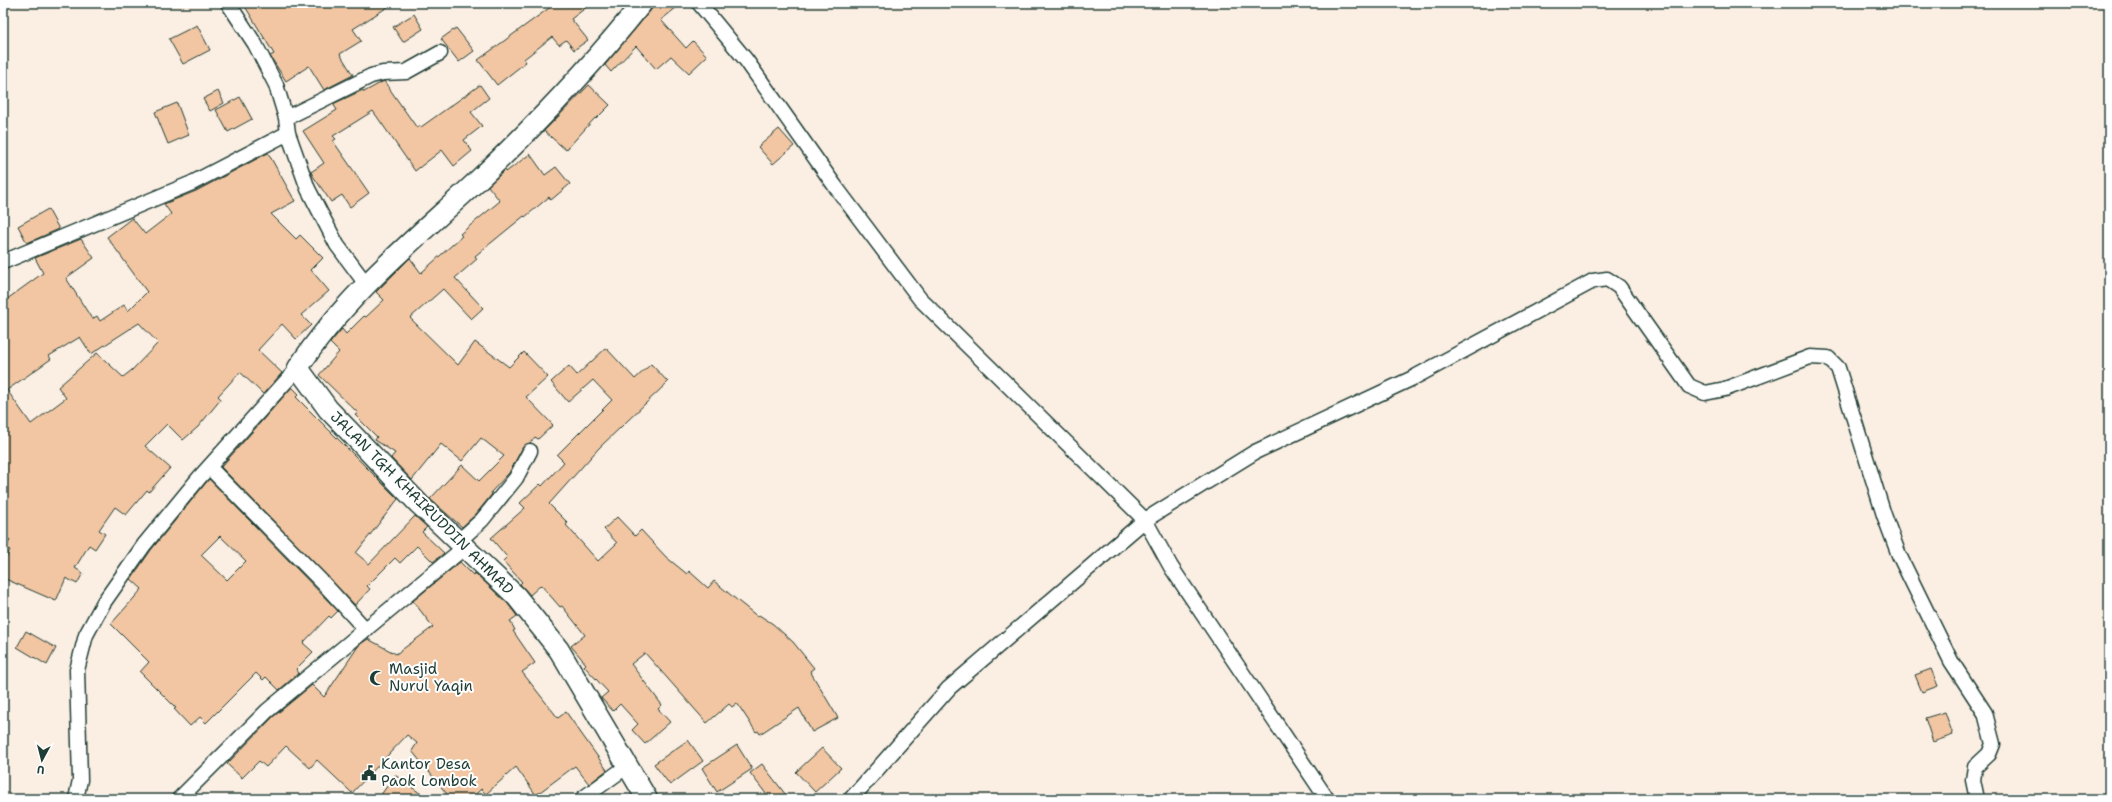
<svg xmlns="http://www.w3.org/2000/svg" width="2112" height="802" font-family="'Shantell Sans',sans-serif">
  <rect width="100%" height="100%" fill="#fbeee3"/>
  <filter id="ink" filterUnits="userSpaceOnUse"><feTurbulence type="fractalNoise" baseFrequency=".025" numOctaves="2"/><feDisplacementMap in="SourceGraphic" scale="8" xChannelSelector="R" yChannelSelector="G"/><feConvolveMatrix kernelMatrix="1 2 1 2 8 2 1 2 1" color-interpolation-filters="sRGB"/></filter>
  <g filter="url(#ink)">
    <path fill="#f2c6a2" stroke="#1f3d34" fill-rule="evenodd" d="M243,3H394L353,29L361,41L340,54L353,75L324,90L309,66L286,81L270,56L274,54Z
      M556,3H592L571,19L588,40L574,50L566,40L559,45L552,37L524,59L526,62L497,85L478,60Z
      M653,3H682L661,20L686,48L693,41L707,56L689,73L671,56L656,69L636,46L611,72L605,65L651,10Z
      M414,14L423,29L403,42L393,27Z
      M197,25L210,50L183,64L169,39Z
      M456,28L474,51L459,62L441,39Z
      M384,81L417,128L420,126L421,127L480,85L489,98L471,112L482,126L464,140L472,151L454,166L442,150L415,171L373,111L333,136L336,139L333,141L369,193L350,207L342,195L331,202L313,176L311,172L324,163L303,131L337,110L333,104L363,90L364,92Z
      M589,85L610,105L596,119L595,118L566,150L544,131Z
      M218,91L224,103L210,111L203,99Z
      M240,97L252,119L228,132L216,110Z
      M177,103L189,135L168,144L155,112Z
      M779,129L794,146L773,164L758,147Z
      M268,153L295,201L271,214L296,239L300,235L323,258L311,270L329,291L301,315L311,325L296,339L282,324L258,350L282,373L263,394L240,372L218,396L221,399L198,427L183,440L167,424L145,446L170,468L149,492L147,490L126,515L115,507L99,530L105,534L95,549L89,545L75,568L83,573L77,584L66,578L56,601L3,578V564L10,550L6,548L10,540L3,536V302L43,273L35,258L81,239L94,258L66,278L92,319L97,316L100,321L124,305L128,311L147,292L107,237L132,218L145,234L171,214L164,204L196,191ZM139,323L158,343L132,370L123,377L97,353L58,387L66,398L31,424L7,390L51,359L49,356L80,337L91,354Z
      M530,154L545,175L556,167L570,184L551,200L549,197L525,217L524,216L475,256L477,259L455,278L483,308L471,319L443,289L410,318L458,365L475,342L509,367L524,352L548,377L526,397L553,425L538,439L535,437L530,443L523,447L509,473L491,492L492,494L476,514L462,527L430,499L462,465L479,481L504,456L481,438L462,461L441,444L412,480L391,458L395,453L375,440L377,437L355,415L358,413L319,375L339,352L330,343L342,329L346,334L364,316L366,317L384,300L376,292L410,258L421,273L462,236L460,234L500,201L488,186L505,170L506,172Z
      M48,209L59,229L27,243L18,226Z
      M606,348L635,379L651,364L668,382L599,448L549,504L568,523L566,525L598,561L617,543L604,529L617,517L635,536L641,530L666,557L687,574L689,571L708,588L714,581L738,601L758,617L759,615L773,624L793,642L814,668L810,671L838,718L812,732L799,708L760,734L758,731L756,732L737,703L732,707L729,704L707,723L645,653L631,664L662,705L658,709L670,722L645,744L632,730L638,724L620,704L613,711L601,698L608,692L584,666L586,664L571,646L585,635L562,606L560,607L541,585L530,595L520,584L522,582L503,561L507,557L491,538L525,508L520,503L540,484L542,486L564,462L557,455L612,400L593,380L568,402L551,382L569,366L577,375Z
      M292,387L299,394L296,397L398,499L356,553L369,564L415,516L427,527L422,532L444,553L433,562L417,546L400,563L395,558L367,586L370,589L355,605L221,467Z
      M209,479L338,611L331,618L329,616L303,643L313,652L296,669L299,673L279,690L266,677L263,680L256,673L206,723L200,717L190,726L174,709L176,708L140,672L149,662L111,624L142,589L131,579L151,550ZM220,536L246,561L227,580L201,555Z
      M460,562L473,575L475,573L508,604L517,616L510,621L515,630L513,631L535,663L522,672L558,718L566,712L607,770L589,784L575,766L536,795L516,767L486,794L481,789L471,799H451L412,751L417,743L407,735L352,793L317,760L310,768L286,746L266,767L259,761L242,778L227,764L273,717L312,685L324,697L359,645L368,639L396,654L433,627L413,601Z
      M26,631L56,648L47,665L17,647Z
      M1931,669L1938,686L1922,692L1915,675Z
      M1945,712L1953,735L1933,742L1925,718Z
      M688,740L703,761L670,785L654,764Z
      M737,745L752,769L717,792L702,768Z
      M822,748L841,768L815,792L796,772Z
      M762,764L789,799H770L750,773Z
      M395,775L428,799H378Z"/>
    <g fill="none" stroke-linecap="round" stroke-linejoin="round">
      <g stroke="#1f3d34" stroke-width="17">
        <path id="street" d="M228,3L255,44L276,85L286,118L288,133L308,189L337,245L366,284
          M699,3L746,60L835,186L920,299L1145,520L1255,452L1413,378L1593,281L1607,279L1619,287L1689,386L1705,393L1725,389L1810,357L1828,358L1838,368L1884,515L1899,555L1951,661L1985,713L1993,744L1989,754L1975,767L1973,780L1977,799
          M286,118L371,76L383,73L406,72L440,53
          M3,262L192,183L288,133
          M209,467L326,586L366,630
          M459,541L482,520L516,478L530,451
          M76,799L80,780L77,670L86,635L104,602L144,545L199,478L298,368
          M179,799L267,711L465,547
          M582,799L626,767
          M851,799L949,688L1145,520L1171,567L1327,799"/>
      </g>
      <g stroke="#1f3d34" stroke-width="23">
        <path id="secondary" d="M642,3C592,66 534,127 475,183C413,241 345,296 298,368L328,409L419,504L516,596L559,650L647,799"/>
      </g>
      <use href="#street" stroke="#fff" stroke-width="14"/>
      <use href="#secondary" stroke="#fff" stroke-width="20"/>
    </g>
  </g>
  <defs>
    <g id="mosque-bare" transform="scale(1.2)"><path d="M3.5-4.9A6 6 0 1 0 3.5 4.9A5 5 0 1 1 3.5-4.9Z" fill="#1f3d34" stroke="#fff" stroke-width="2.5" paint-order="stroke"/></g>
    <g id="civic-bare" transform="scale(1.2)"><path d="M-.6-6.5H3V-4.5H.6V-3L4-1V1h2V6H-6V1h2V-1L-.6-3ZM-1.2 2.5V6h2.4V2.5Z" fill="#1f3d34" stroke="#fff" stroke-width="2.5" paint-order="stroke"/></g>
  </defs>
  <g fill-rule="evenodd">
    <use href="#mosque-bare" x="377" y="678"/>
    <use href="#civic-bare" x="369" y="773"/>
  </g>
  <g text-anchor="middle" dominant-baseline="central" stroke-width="4" stroke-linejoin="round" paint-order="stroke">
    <g font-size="15" fill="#1f3d34" stroke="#fff">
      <text transform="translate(422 503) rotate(45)">JALAN TGH KHAIRUDDIN AHMAD</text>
    </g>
    <g font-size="15" fill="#1f3d34" stroke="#fff" text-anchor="start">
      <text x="389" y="669">Masjid<tspan x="389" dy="17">Nurul Yaqin</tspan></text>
      <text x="381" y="764">Kantor Desa<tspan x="381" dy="17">Paok Lombok</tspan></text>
    </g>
  </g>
  <rect width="2112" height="802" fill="none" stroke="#fff" stroke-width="16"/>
  <rect x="8" y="8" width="2096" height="786" fill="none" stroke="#1f3d34" stroke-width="1.5" filter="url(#ink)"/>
  <g transform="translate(42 760) rotate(187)" stroke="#ffffff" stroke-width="3" paint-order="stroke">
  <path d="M0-3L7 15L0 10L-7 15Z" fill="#1f3d34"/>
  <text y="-6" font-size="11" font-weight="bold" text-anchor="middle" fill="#1f3d34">U</text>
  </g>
</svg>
